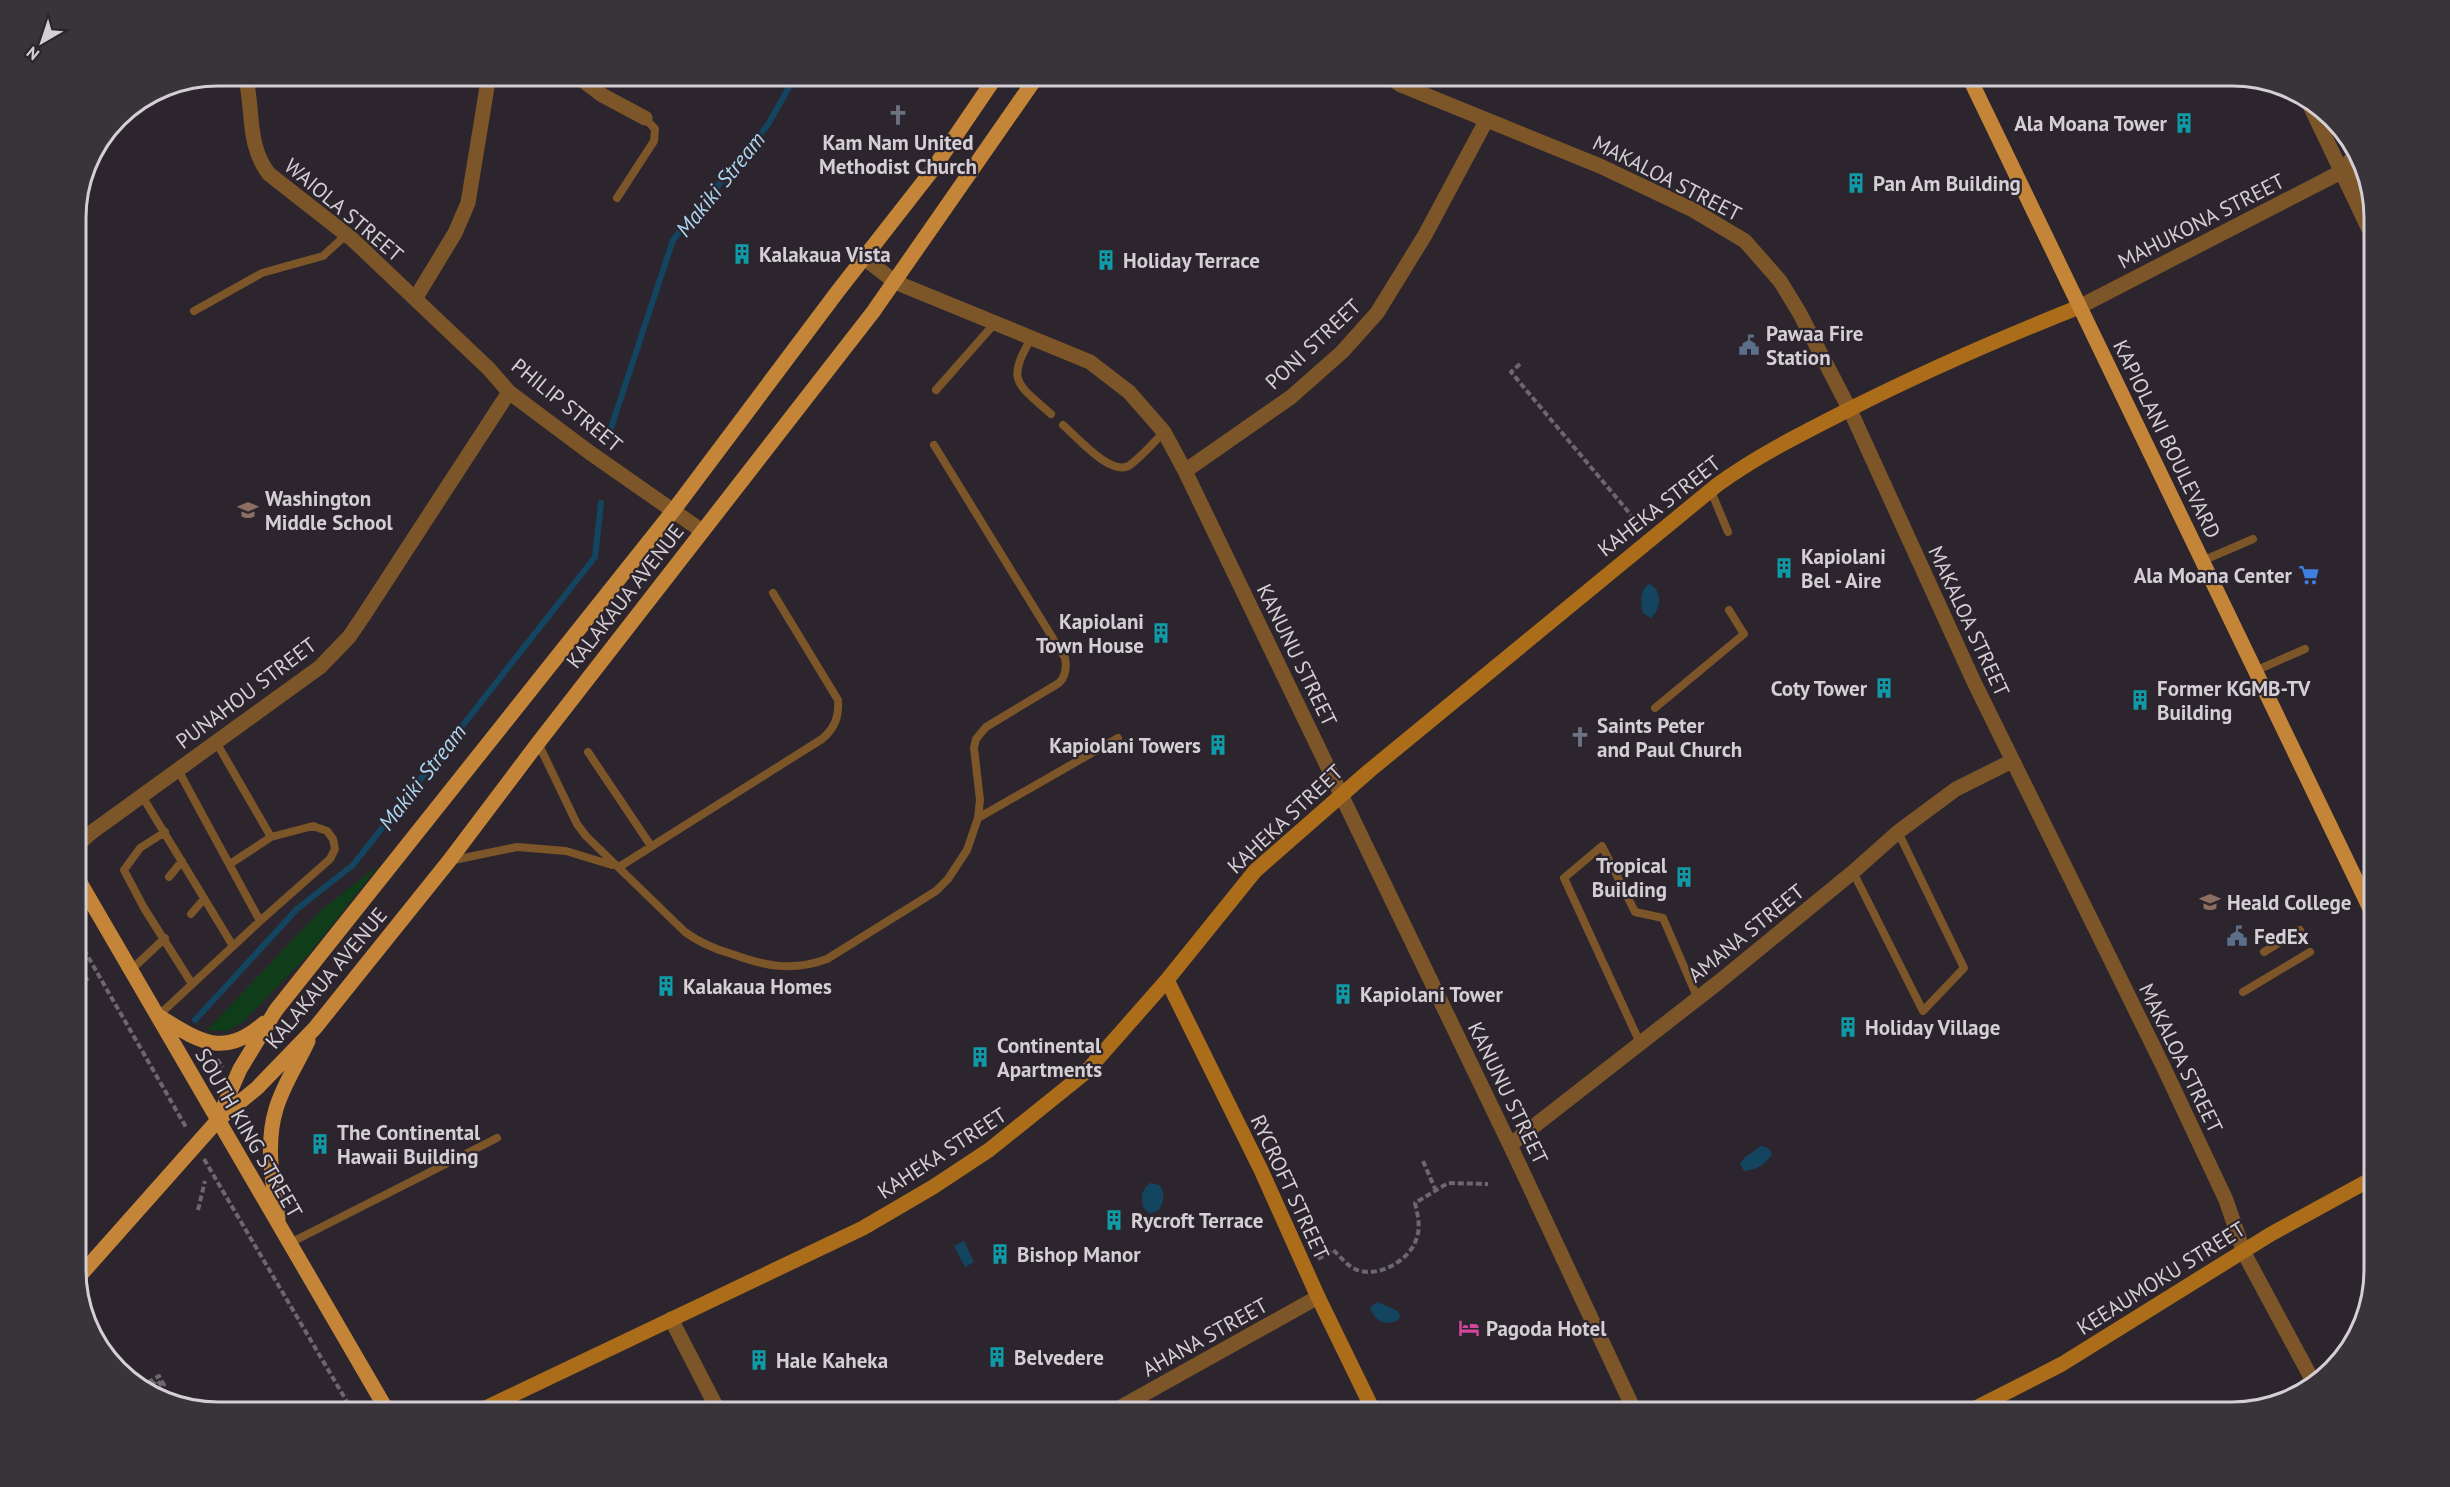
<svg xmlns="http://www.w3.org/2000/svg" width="2450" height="1487" font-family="'PT Sans',sans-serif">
  <rect width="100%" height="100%" fill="#2c252d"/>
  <path fill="#0f3d1a" d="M380,864L309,954L242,1023L227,1031L207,1030L320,911Z"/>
  <path fill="#134560" d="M1649,584C1663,590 1661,609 1651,618L1643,613C1640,603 1640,589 1649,584Z
    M1761,1146L1768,1148L1772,1154C1765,1165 1756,1170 1744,1171L1740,1164L1744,1158Z
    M1150,1183L1159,1185C1166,1193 1164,1201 1159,1210L1150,1214L1143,1207C1141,1197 1141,1190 1150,1183Z
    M964,1241L974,1262L965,1267L954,1246Z
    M1378,1302L1398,1311L1400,1316L1398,1320C1386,1327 1373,1320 1370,1307Z"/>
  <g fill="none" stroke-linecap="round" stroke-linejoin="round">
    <path stroke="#134560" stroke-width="6" d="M609,434L673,240L767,126L796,75
      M195,1020L297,909L353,865L595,557L601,503"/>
    <path stroke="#6c666d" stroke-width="4" stroke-dasharray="6 3" stroke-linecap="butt" d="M1520,364L1511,372L1631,515
      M75,934L187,1129
      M75,985L89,978
      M212,1064L216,1058L223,1067
      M204,1159L353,1412
      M1423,1161L1436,1191
      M198,1210L205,1181
      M1318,1259L1333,1250C1339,1255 1344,1262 1350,1266C1371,1282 1408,1263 1416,1240C1421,1228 1418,1216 1415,1203L1448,1183L1488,1184
      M140,1387L159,1376L164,1385L162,1387L158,1381L143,1390"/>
    <path stroke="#7c5528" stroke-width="8" d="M617,198L654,141L655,129L645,118
      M194,311L262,273L323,256L346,235
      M1032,337C1006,381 1016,383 1051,414
      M936,390L995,323
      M1063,425C1077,437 1112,478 1130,465C1142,456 1153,443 1164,432
      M1711,491L1728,532
      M2202,561L2253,539
      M2255,671L2305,649
      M1655,708L1744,634L1729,610
      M216,742L271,837
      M538,743L577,824L586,836L685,932C700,943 714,949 732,954C765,966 792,972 827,959L936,891L948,879L967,850L978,818L980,800L974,748L976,739L986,727L1059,683C1066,676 1067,668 1065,658L934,445
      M588,752L651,846
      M178,770L260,921L330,859L335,849L333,839L327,831L313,826L271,837L230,864
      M142,796L233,946
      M978,818L1118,738
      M165,832L140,848L124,870L144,908L192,984
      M449,861L517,847L566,851L612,865
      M619,867L822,739C835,728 839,717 838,700L773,593
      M1853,872L1923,1011L1964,968L1898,832
      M169,877L182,861
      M191,914L204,899
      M2264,952L2300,930
      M131,970L165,938
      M2243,992L2310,952
      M158,1016L260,921
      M1641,1045L1564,878L1602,846L1635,912L1663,918L1698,999
      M290,1243L497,1138"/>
    <path stroke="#7c5528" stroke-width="15" d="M245,75C254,108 246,145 269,174L352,239L489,369L509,392L589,452L702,531
      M576,75L602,95L645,118
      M1386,75L1401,85L1600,166L1693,210L1745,241L1780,281L1799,312L1850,410L1974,682L2163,1066L2226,1200L2244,1253L2314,1383
      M2305,95L2375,242
      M2341,172L2358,151
      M2350,181L2374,205
      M863,257L895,282L1090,362L1129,392L1164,432L1185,471L1510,1145L1635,1412
      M415,299L455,233L468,203L489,75
      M2079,307L2341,172L2363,170
      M1185,471L1291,397L1342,352L1377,313L1425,235L1486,121
      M75,847L92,832L320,667L349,637L364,615L509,392
      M1510,1145L1720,981L1853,872L1898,832L1956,789L2012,761
      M671,1319L719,1412
      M1112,1412L1318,1297"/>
    <path stroke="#ab6d1a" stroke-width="15" d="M1167,980L1261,1170L1318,1297L1374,1412
      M477,1412L863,1228L933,1187L989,1150L1086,1072L1167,980L1255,871L1369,771L1717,485C1758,455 1803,433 1848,410C1923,372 2001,338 2079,307
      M1968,1412L2062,1364L2271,1234L2375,1177"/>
    <path stroke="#c48538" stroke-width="15" d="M1968,75L2375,919
      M75,874L388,1412
      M160,1017C199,1041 224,1059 264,1023
      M219,1117L240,1069L276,1010L673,511L838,291L931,172L997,75
      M278,1219C273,1182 265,1145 276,1109C283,1085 298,1063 308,1041
      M76,1280L218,1120L257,1088L315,1028L449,861L538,743L873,312L1038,75"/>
  </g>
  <defs>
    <g id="church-bare" transform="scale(1.62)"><path d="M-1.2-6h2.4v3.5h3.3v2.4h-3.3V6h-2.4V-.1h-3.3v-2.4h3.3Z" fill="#6b7280" stroke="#2c252d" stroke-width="2.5" paint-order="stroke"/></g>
    <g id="building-bare" transform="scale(1.62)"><path d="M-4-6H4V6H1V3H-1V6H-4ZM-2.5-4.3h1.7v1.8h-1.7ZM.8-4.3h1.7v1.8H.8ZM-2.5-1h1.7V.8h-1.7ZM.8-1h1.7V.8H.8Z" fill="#0f9aa8" stroke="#2c252d" stroke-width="2.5" paint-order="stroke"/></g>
    <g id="civic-bare" transform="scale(1.62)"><path d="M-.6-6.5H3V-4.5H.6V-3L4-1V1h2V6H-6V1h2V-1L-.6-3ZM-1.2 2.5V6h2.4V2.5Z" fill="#5c6f8a" stroke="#2c252d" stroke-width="2.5" paint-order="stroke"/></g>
    <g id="school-bare" transform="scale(1.62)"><path d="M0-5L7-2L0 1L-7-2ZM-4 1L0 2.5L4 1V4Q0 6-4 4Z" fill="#8d6e63" stroke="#2c252d" stroke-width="2.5" paint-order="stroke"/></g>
    <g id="supermarket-bare" transform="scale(1.62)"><path d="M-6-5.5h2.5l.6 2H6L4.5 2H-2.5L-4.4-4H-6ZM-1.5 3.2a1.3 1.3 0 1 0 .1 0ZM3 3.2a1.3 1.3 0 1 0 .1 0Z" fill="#3f7fe0" stroke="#2c252d" stroke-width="2.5" paint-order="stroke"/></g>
    <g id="hotel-bare" transform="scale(1.62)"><path d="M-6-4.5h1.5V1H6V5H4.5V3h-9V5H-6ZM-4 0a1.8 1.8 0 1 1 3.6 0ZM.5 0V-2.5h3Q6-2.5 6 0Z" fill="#d1479c" stroke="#2c252d" stroke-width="2.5" paint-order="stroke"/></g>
  </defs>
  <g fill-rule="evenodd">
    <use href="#church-bare" x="898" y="115"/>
    <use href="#building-bare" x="2184" y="123"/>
    <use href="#building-bare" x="1856" y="183"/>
    <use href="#building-bare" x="742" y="254"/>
    <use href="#building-bare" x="1106" y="260"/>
    <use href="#civic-bare" x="1749" y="345"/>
    <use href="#school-bare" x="248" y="510"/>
    <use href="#building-bare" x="1784" y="568"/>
    <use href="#supermarket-bare" x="2309" y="575"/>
    <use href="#building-bare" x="1161" y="633"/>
    <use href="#building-bare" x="1884" y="688"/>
    <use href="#building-bare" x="2140" y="700"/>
    <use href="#church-bare" x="1580" y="737"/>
    <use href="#building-bare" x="1218" y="745"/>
    <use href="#building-bare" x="1684" y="877"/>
    <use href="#school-bare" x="2210" y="902"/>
    <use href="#civic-bare" x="2237" y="936"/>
    <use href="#building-bare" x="666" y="986"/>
    <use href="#building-bare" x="1343" y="994"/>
    <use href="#building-bare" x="1848" y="1027"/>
    <use href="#building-bare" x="980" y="1057"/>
    <use href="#building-bare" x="320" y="1144"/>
    <use href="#building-bare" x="1114" y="1220"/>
    <use href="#building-bare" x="1000" y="1254"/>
    <use href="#hotel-bare" x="1469" y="1328"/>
    <use href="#building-bare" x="997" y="1357"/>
    <use href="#building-bare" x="759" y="1360"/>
  </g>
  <g text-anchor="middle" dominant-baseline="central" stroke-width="4.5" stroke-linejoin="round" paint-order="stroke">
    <g font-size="21" font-weight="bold" fill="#d4cfd5" stroke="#2c252d" text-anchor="start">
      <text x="2167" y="123" text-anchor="end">Ala Moana Tower</text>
      <text x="898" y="142" text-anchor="middle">Kam Nam United<tspan x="898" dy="24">Methodist Church</tspan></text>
      <text x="1873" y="183">Pan Am Building</text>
      <text x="759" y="254">Kalakaua Vista</text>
      <text x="1123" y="260">Holiday Terrace</text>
      <text x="1766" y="333">Pawaa Fire<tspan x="1766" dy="24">Station</tspan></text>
      <text x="265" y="498">Washington<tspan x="265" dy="24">Middle School</tspan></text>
      <text x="1801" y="556">Kapiolani<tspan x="1801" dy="24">Bel - Aire</tspan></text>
      <text x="2292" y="575" text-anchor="end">Ala Moana Center</text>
      <text x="1144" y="621" text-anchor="end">Kapiolani<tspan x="1144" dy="24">Town House</tspan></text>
      <text x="1867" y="688" text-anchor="end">Coty Tower</text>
      <text x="2157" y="688">Former KGMB-TV<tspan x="2157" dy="24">Building</tspan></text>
      <text x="1597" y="725">Saints Peter<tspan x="1597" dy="24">and Paul Church</tspan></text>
      <text x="1201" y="745" text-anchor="end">Kapiolani Towers</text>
      <text x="1667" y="865" text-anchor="end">Tropical<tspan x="1667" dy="24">Building</tspan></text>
      <text x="2227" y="902">Heald College</text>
      <text x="2254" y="936">FedEx</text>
      <text x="683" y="986">Kalakaua Homes</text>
      <text x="1360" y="994">Kapiolani Tower</text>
      <text x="1865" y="1027">Holiday Village</text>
      <text x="997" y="1045">Continental<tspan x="997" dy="24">Apartments</tspan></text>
      <text x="337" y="1132">The Continental<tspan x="337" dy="24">Hawaii Building</tspan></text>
      <text x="1131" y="1220">Rycroft Terrace</text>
      <text x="1017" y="1254">Bishop Manor</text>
      <text x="1486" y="1328">Pagoda Hotel</text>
      <text x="1014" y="1357">Belvedere</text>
      <text x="776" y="1360">Hale Kaheka</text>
    </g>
    <g font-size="21" fill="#d4cfd5" stroke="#2c252d">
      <text transform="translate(1667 178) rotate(27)">MAKALOA STREET</text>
      <text transform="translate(344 210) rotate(40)">WAIOLA STREET</text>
      <text transform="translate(2201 221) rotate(-27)">MAHUKONA STREET</text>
      <text transform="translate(1313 344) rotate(-43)">PONI STREET</text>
      <text transform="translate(567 405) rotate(39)">PHILIP STREET</text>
      <text transform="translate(2167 439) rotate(64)">KAPIOLANI BOULEVARD</text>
      <text transform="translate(1659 506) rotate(-38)">KAHEKA STREET</text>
      <text transform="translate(625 596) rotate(-52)">KALAKAUA AVENUE</text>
      <text transform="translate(1969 621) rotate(65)">MAKALOA STREET</text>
      <text transform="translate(1297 655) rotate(64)">KANUNU STREET</text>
      <text transform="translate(246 693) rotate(-37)">PUNAHOU STREET</text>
      <text transform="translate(1285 819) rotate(-43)">KAHEKA STREET</text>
      <text transform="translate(1746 933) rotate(-39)">AMANA STREET</text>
      <text transform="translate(326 978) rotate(-50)">KALAKAUA AVENUE</text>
      <text transform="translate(2181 1058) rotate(64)">MAKALOA STREET</text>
      <text transform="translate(1508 1093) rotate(64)">KANUNU STREET</text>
      <text transform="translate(249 1133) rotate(60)">SOUTH KING STREET</text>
      <text transform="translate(942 1153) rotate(-33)">KAHEKA STREET</text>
      <text transform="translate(1290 1187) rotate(65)">RYCROFT STREET</text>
      <text transform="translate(2161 1278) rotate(-32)">KEEAUMOKU STREET</text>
      <text transform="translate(1205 1337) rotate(-29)">AHANA STREET</text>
    </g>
    <g font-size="22" font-style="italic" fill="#abd5f1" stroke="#2c252d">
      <text transform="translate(720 184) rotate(-51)">Makiki Stream</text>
      <text transform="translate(422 777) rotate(-52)">Makiki Stream</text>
    </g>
  </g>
  <path d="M0 0H2450V1487H0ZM218 86H2232A132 132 0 0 1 2364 218V1270A132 132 0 0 1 2232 1402H218A132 132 0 0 1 86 1270V218A132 132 0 0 1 218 86Z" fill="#39333a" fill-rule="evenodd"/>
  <path fill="none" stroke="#d4cfd5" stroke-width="3" d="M218 86H2232A132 132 0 0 1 2364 218V1270A132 132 0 0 1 2232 1402H218A132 132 0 0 1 86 1270V218A132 132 0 0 1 218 86Z"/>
  <g transform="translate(42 42) rotate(219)" stroke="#2c252d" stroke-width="4.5" paint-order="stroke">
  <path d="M0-4.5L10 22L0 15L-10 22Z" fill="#d4cfd5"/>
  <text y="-9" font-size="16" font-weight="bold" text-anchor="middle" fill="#d4cfd5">N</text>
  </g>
</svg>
